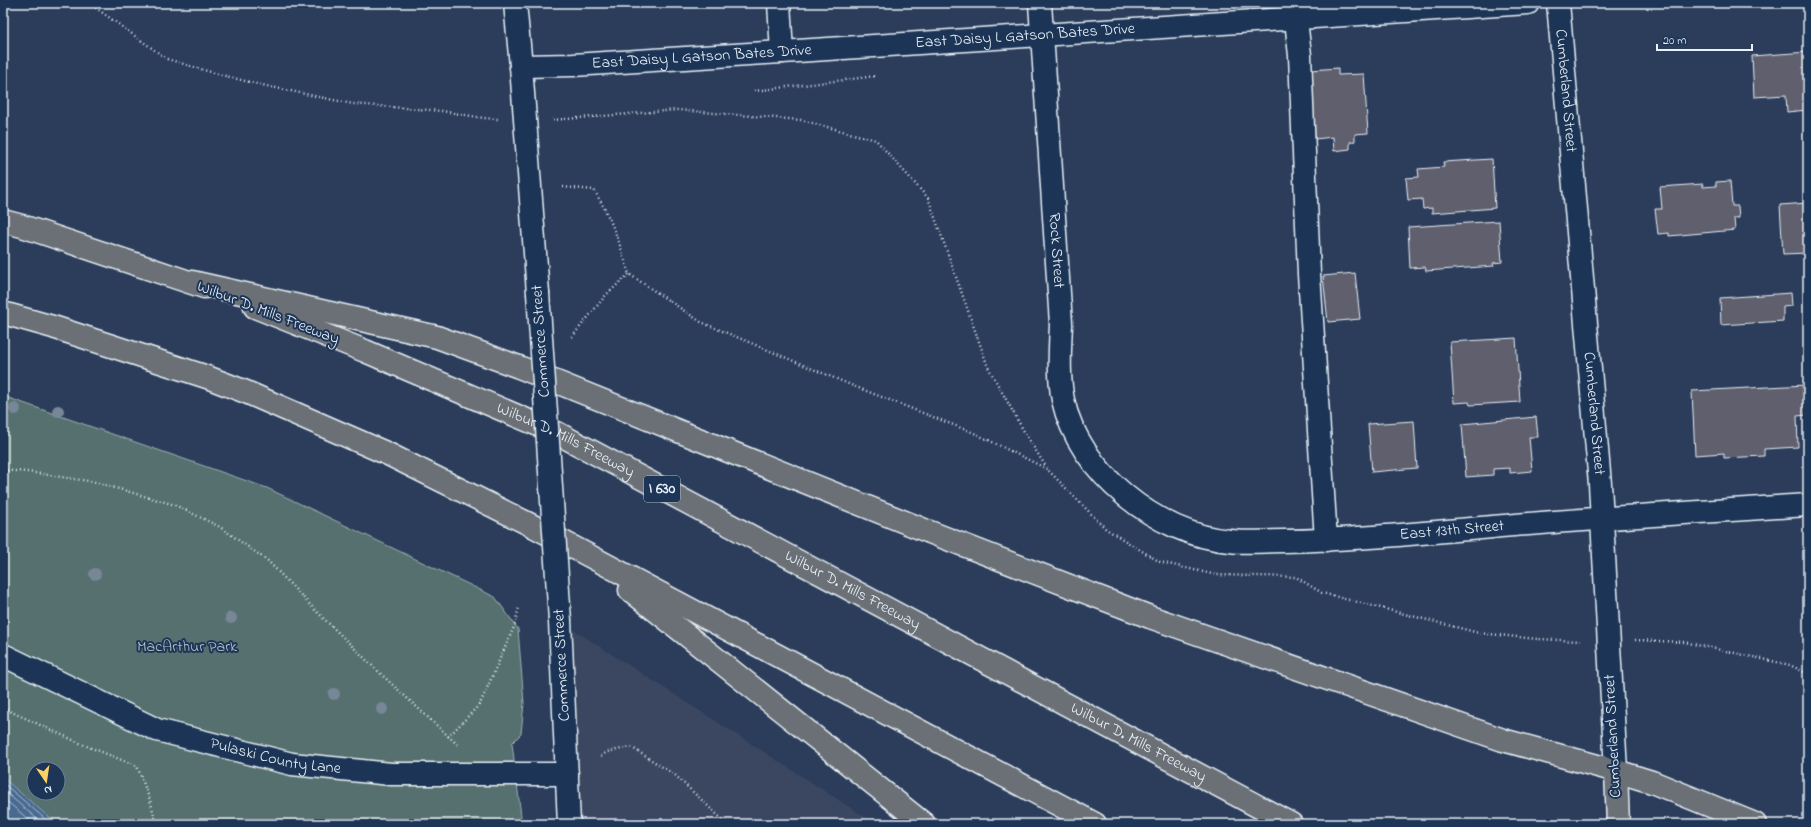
<svg xmlns="http://www.w3.org/2000/svg" width="1811" height="827" font-family="'Indie Flower',sans-serif">
  <rect width="100%" height="100%" fill="#2b3d5b"/>
  <filter id="ink" filterUnits="userSpaceOnUse"><feTurbulence type="fractalNoise" baseFrequency=".025" numOctaves="2"/><feDisplacementMap in="SourceGraphic" scale="8" xChannelSelector="R" yChannelSelector="G"/><feConvolveMatrix kernelMatrix="1 2 1 2 8 2 1 2 1" color-interpolation-filters="sRGB"/></filter>
  <g filter="url(#ink)">
    <path fill="#3b4760" d="M560,621L876,824H568Z"/>
    <path fill="#55706e" stroke="#9eb0b3" fill-rule="evenodd" d="M3,396L267,488L495,597L518,629L524,703L521,734L512,743L522,824H3ZM34,769H58V793H34Z"/>
    <path fill="#496b90" stroke="#89a1ba" d="M3,778L57,824H3Z"/>
    <g fill="none" stroke-linecap="round" stroke-linejoin="round">
      <path stroke="#a8bbce" stroke-width="1" d="M3,783L51,824
        M3,790L43,824
        M3,798L34,824"/>
    </g>
    <path fill="#615e6d" stroke="#e8f1f8" d="M1808,52V110L1787,112L1786,95L1754,97L1752,56Z
      M1338,68V75L1364,74L1368,133L1355,134V141L1350,142V149L1334,151L1333,137L1315,139L1311,70Z
      M1492,159L1495,208L1432,213V208L1423,209L1422,199L1408,200L1406,178L1419,177L1418,169L1444,167L1443,162Z
      M1730,181L1732,206H1738L1739,218H1734L1735,230L1669,236V233L1658,234L1655,209H1662L1660,187L1703,184V187L1716,186V182Z
      M1808,203V253L1783,254L1780,205Z
      M1499,221L1502,262L1493,263L1494,266L1426,271L1425,267L1410,268L1408,227Z
      M1355,273L1360,319L1328,322L1323,276Z
      M1791,293L1792,306L1783,307V321L1721,325L1720,298Z
      M1516,338L1520,402L1470,405L1469,402L1454,403L1450,342Z
      M1806,385L1807,415L1797,416L1798,447L1764,449V456L1724,458V453L1695,455L1692,391Z
      M1536,417L1538,437H1529L1532,471L1510,473V468L1493,469V475L1466,477L1462,424Z
      M1414,421L1417,468L1372,472L1368,424Z"/>
    <g fill="none" stroke-linecap="round" stroke-linejoin="round">
      <g stroke="#e8f1f8" stroke-width="25">
        <g id="minor">
          <path d="M515,3L521,66L538,293"/>
          <path d="M779,3L782,52"/>
          <path id="s1" d="M1040,3L1061,324C1060,349 1058,375 1063,400C1079,472 1157,535 1230,541C1247,543 1266,541 1283,541C1353,540 1423,533 1492,527C1597,518 1703,512 1808,505"/>
          <path d="M1294,3L1300,55L1309,274L1326,540"/>
          <path id="s2" d="M1558,3L1600,484L1616,771"/>
          <path id="s3" d="M521,66L573,65L782,52L1528,3"/>
          <path d="M560,621L569,824"/>
          <path id="s4" d="M3,655L157,730L292,764L391,774H567"/>
        </g>
      </g>
      <g stroke="#e8f1f8" stroke-width="25">
        <path id="major" d="M1618,824L1616,771L1652,782L1755,824"/>
      </g>
      <g stroke="#e8f1f8" stroke-width="25">
        <g id="highway">
          <path d="M3,221L22,226L204,287"/>
          <path d="M192,282L437,337L519,367L927,531L1150,617L1503,740L1616,771"/>
          <path id="s5" d="M255,307L365,351L557,433L1291,824"/>
          <path d="M3,313L53,327L207,377L246,392L388,454L535,527L1095,824"/>
          <path d="M630,590L924,824"/>
        </g>
      </g>
      <path stroke="#e8f1f8" stroke-width="2.5" stroke-dasharray="1 3" stroke-linecap="butt" d="M89,3L167,59L214,73L257,84L353,104L442,111L483,118L498,119
        M3,4L5,3
        M754,91L876,76
        M553,120L677,110L801,120L876,140L928,198L988,367L1026,435L1048,470L1106,529L1160,562L1216,575L1296,577L1322,593L1479,633L1537,639L1580,641
        M563,187L594,190C611,218 620,243 629,274L701,322L851,385L974,433L1047,469
        M572,337L606,295L629,274
        M3,470L28,472L95,482L175,505L220,527L268,561L318,613L382,675L459,746
        M1635,640L1684,642L1790,665L1808,674
        M3,708L84,745L137,766L151,803L156,824
        M448,737L480,704L514,627L519,607
        M601,756L607,752L631,747L675,775L727,824"/>
      <use href="#minor" stroke="#1d3557" stroke-width="22"/>
      <use href="#major" stroke="#6a7074" stroke-width="22"/>
      <use href="#highway" stroke="#6a7074" stroke-width="22"/>
      <g stroke="#e8f1f8" stroke-width="25" stroke-linecap="butt">
        <path id="minor-bridge" d="M538,293L560,621"/>
      </g>
      <use href="#minor-bridge" stroke="#1d3557" stroke-width="22"/>
    </g>
    <g fill="#778797">
      <circle cx="15" cy="409" r="6"/>
      <circle cx="58" cy="411" r="6"/>
      <circle cx="95" cy="574" r="6"/>
      <circle cx="231" cy="618" r="6"/>
      <circle cx="334" cy="694" r="6"/>
      <circle cx="382" cy="709" r="6"/>
    </g>
  </g>
  <g text-anchor="middle" dominant-baseline="central" stroke-width="4" stroke-linejoin="round" paint-order="stroke">
    <rect fill="#1d3557" stroke="#abb9c8" stroke-width="1" x="644" y="476" width="36" height="26" rx="3"/>
    <g font-size="15" font-weight="bold" fill="#e8f1f8">
      <text x="662" y="489">I 630</text>
    </g>
    <g font-size="16" fill="#e8f1f8" stroke="#1d3557">
      <text stroke="none"><textPath href="#s3" startOffset="505">East Daisy L Gatson Bates Drive</textPath></text>
      <text stroke="none"><textPath href="#s3" startOffset="181">East Daisy L Gatson Bates Drive</textPath></text>
      <text stroke="none"><textPath href="#s2" startOffset="88">Cumberland Street</textPath></text>
      <text stroke="none"><textPath href="#s1" startOffset="248">Rock Street</textPath></text>
      <text transform="translate(268 313) rotate(21)">Wilbur D. Mills Freeway</text>
      <text transform="translate(541 341) rotate(-94)">Commerce Street</text>
      <text stroke="none"><textPath href="#s2" startOffset="412">Cumberland Street</textPath></text>
      <text stroke="none"><textPath href="#s5" startOffset="338">Wilbur D. Mills Freeway</textPath></text>
      <text stroke="none"><textPath href="#s1" startOffset="852">East 13th Street</textPath></text>
      <text stroke="none"><textPath href="#s5" startOffset="662">Wilbur D. Mills Freeway</textPath></text>
      <text transform="translate(562 665) rotate(-93)">Commerce Street</text>
      <text transform="translate(1613 736) rotate(-93)">Cumberland Street</text>
      <text stroke="none"><textPath href="#s5" startOffset="986">Wilbur D. Mills Freeway</textPath></text>
      <text stroke="none"><textPath href="#s4" startOffset="293">Pulaski County Lane</textPath></text>
    </g>
    <g font-size="16" fill="#b5c4c8" stroke="#1d3557">
      <text x="187" y="647">MacArthur Park</text>
    </g>
  </g>
  <rect width="1811" height="827" fill="none" stroke="#1d3557" stroke-width="16"/>
  <rect x="8" y="8" width="1795" height="811" fill="none" stroke="#e8f1f8" stroke-width="1.5" filter="url(#ink)"/>
  <g transform="translate(46 781) rotate(167)"><circle r="19" fill="#1d3557" stroke="#6e8097"/>
  <path d="M0-3L7 15L0 10L-7 15Z" fill="#ffd166"/>
  <text y="-6" font-size="11" font-weight="bold" text-anchor="middle" fill="#e8f1f8">N</text>
  </g>
  <path d="M1657 44v6h95v-6" fill="none" stroke="#e8f1f8" stroke-width="2"/>
  <text x="1663" y="44" font-size="12" fill="#e8f1f8" stroke="#1d3557" stroke-width="3" paint-order="stroke">20 m</text>
</svg>
